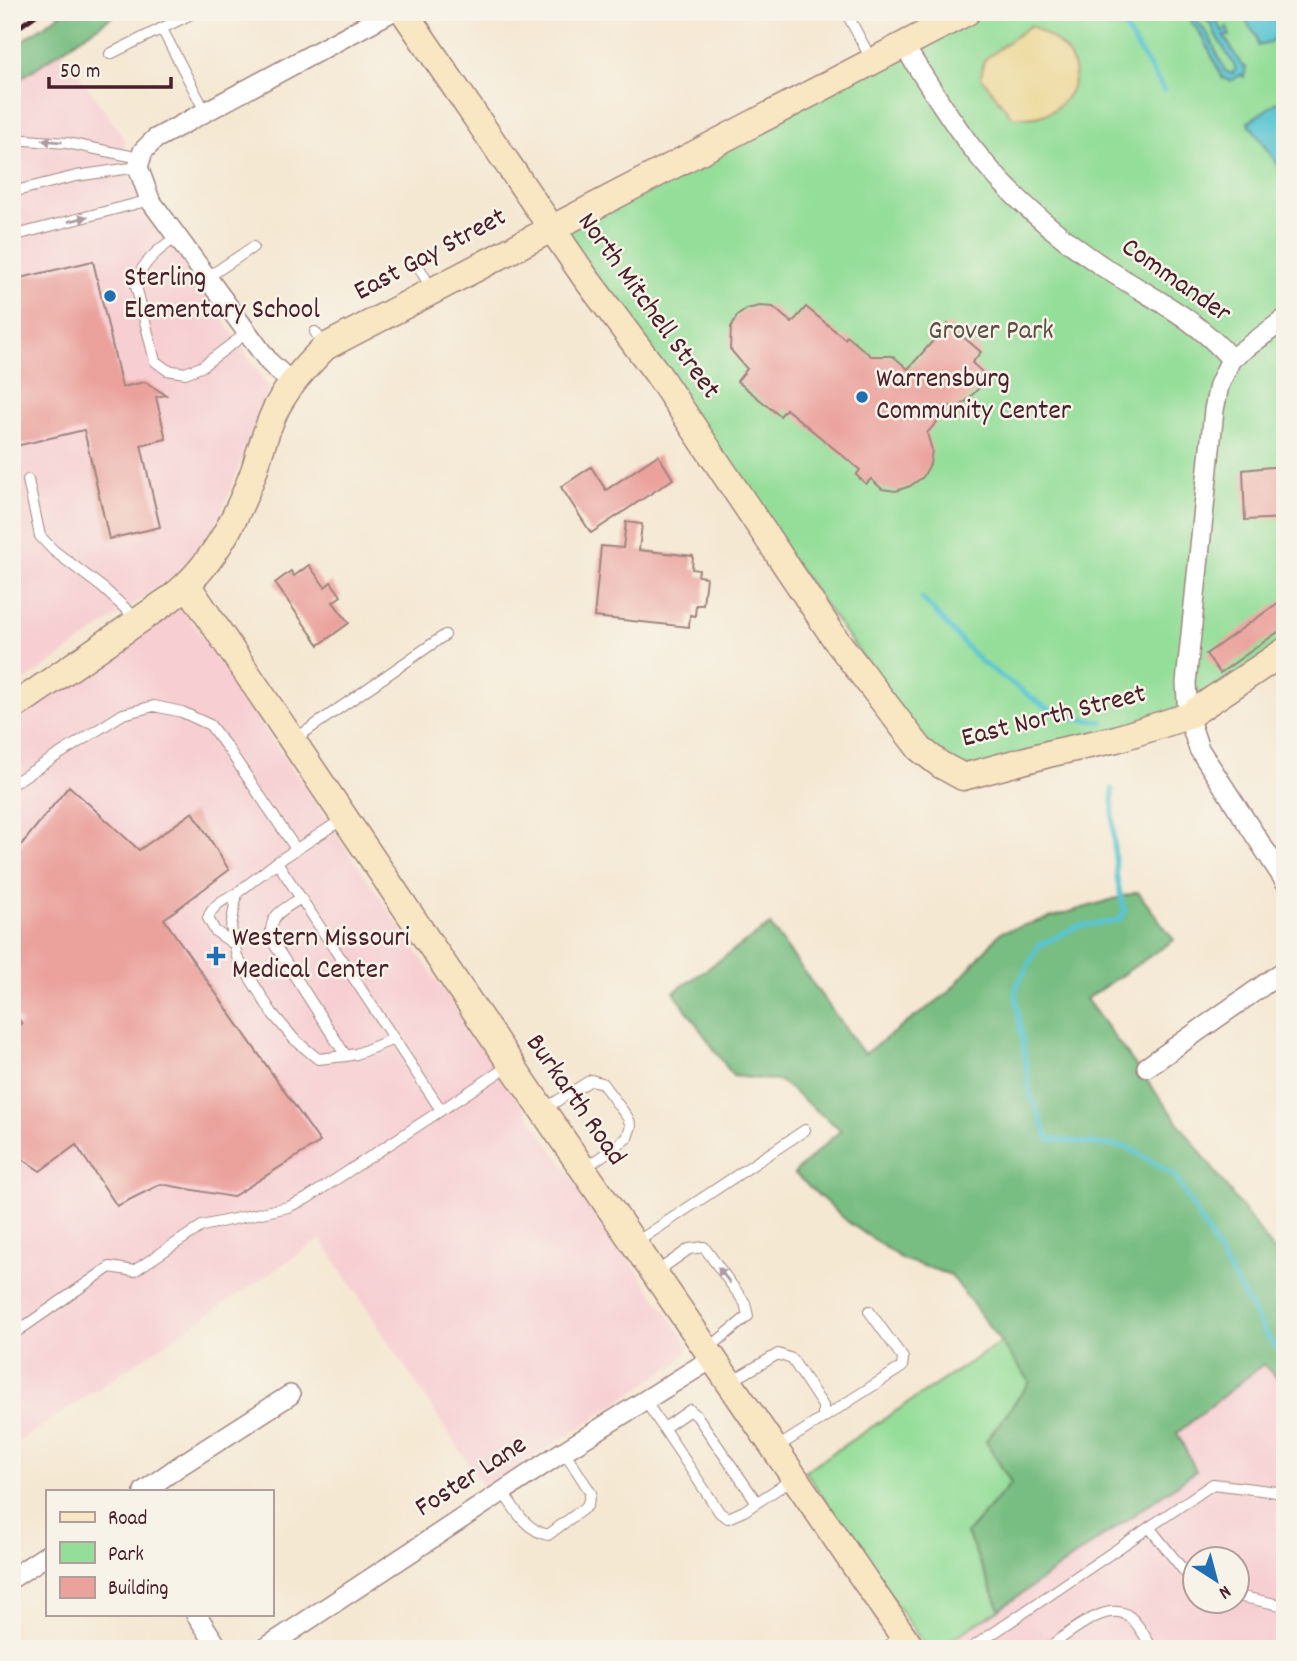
<svg xmlns="http://www.w3.org/2000/svg" width="1297" height="1661" font-family="Dekko,sans-serif">
  <rect width="100%" height="100%" fill="#f7f3e8"/>
  <filter id="ink" filterUnits="userSpaceOnUse"><feTurbulence type="fractalNoise" baseFrequency=".0143" numOctaves="2"/><feDisplacementMap in="SourceGraphic" scale="14" xChannelSelector="R" yChannelSelector="G"/><feConvolveMatrix kernelMatrix="1 2 1 2 8 2 1 2 1" color-interpolation-filters="sRGB"/></filter>
  <filter id="wash" filterUnits="userSpaceOnUse"><feTurbulence type="fractalNoise" baseFrequency=".00686" numOctaves="4" result="noise"/><feDisplacementMap in="SourceGraphic" scale="28" xChannelSelector="R" yChannelSelector="G"/><feGaussianBlur stdDeviation="1.57" result="paint"/><feColorMatrix in="noise" values="0 0 0 0 0 0 0 0 0 0 0 0 0 0 0 0 0 1.4 0 .05"/><feComposite in="paint" operator="in"/></filter>
  <g filter="url(#wash)">
    <rect width="100%" height="100%" fill="#f5e8d3"/>
    <path fill="#f7cfd3" fill-rule="evenodd" d="M62,50L125,140L123,156L126,167L137,191L269,388L225,504L207,543L187,567L12,690V84Z
      M181,606L521,1104L686,1341L687,1351L678,1362L486,1490L321,1239L12,1446V724Z
      M1264,1364L1285,1386V1649H936L1000,1609L1195,1470L1176,1433ZM1196,1560H1238V1602H1196Z"/>
    <path fill="#95de9a" stroke="#707e62" stroke-width="2" d="M977,12H1285V646L1188,716L998,768L941,765L552,229Z
      M1001,1342L1031,1382L986,1441L1011,1483L967,1533L1000,1609L936,1649H927L805,1471Z"/>
    <path fill="#78bd82" stroke="#616e56" stroke-width="2" d="M64,12H119L12,84V48Z
      M1138,892L1174,940L1086,999L1278,1256L1285,1252V1386L1263,1364L1177,1433L1196,1471L1000,1609L967,1533L1011,1483L986,1441L1030,1382L951,1275L902,1259L848,1222L794,1173L841,1130L780,1081L733,1076L674,992L770,925L864,1054L948,993L1001,932Z"/>
    <path fill="#eeda9e" stroke="#9c7c64" stroke-width="2" d="M1031,25C1044,34 1061,42 1069,56C1084,80 1065,109 1040,116C1032,119 1021,117 1012,117L981,77L984,60Z"/>
    <path fill="#59c5d1" stroke="#52727e" stroke-width="2" d="M1184,12H1190L1209,36L1225,71L1232,74L1236,68L1216,36L1212,25L1197,12C1213,12 1216,18 1223,32L1227,27L1230,36H1224L1242,66L1246,67L1244,77L1240,75L1231,81L1222,78L1204,39Z
      M1244,12H1274L1276,25L1283,29L1284,33L1269,43L1258,46L1256,36L1245,20Z
      M1285,97V175L1248,122Z"/>
    <g fill="none" stroke-linecap="round" stroke-linejoin="round">
      <path stroke="#59c5d1" stroke-width="5" d="M1115,12L1164,90
        M922,598L980,661L1042,705L1069,718L1103,722
        M1112,789C1114,829 1112,873 1125,911L1118,921L1078,926L1038,946L1015,990L1030,1093L1049,1139L1127,1147L1175,1176L1268,1338L1285,1357"/>
    </g>
    <g id="blocks">
      <path fill="#eba29d" d="M93,261L122,387L145,382L166,395L156,397L166,439L141,445L160,527L109,539L84,430L12,447V280Z
        M760,306L773,307L792,323L806,307L845,339L847,336L871,356H893L908,369L948,324L981,352L972,363L989,378L956,411L951,406L927,433L932,450L930,464L923,477L910,486L896,491L882,489L871,479L866,484L856,475L860,470L786,409L780,416L737,381L747,369L730,349L731,327L737,316L747,309Z
        M658,455L673,479L591,533L561,487L591,467L606,490Z
        M1281,466L1285,518L1245,520L1243,470Z
        M626,522L642,524L639,550L693,556L692,569L699,570L698,576L706,577L703,605H696L695,616L690,615L689,627L594,617L601,546L623,548Z
        M309,565L325,587L331,582L341,596L333,602L349,623L319,645L275,583L291,571L294,576Z
        M1285,598V627L1220,673L1206,654Z
        M69,786L139,850L193,812L229,870L164,919L320,1142L232,1197L161,1184L117,1206L76,1145L40,1171L23,1159L12,1161V1030L22,1024L12,1009V856Z"/>
    </g>
  </g>
  <g filter="url(#ink)">
    <use href="#blocks" fill-opacity="0" stroke="#a0847f" stroke-width="2"/>
    <g fill="none" stroke-linecap="round" stroke-linejoin="round">
      <g stroke="#a0847f" stroke-width="12">
        <path id="lane" d="M846,12L871,59
          M162,29L206,113
          M110,54L195,12
          M12,139L67,143L140,158
          M12,192L76,176L138,167
          M12,236L150,200
          M178,236C160,248 144,261 135,282L155,361L167,370L185,373L201,367L248,332
          M420,269L432,290
          M208,277L253,247
          M315,332L325,346
          M28,480L40,536L53,550L103,588L138,620
          M292,741L445,635
          M12,784L123,714L154,706L182,712L210,725L229,750L296,849
          M343,819L277,862L441,1110
          M277,862L237,893L231,927L237,957L272,1013L294,1039L318,1059L346,1056
          M301,898C281,911 269,914 271,939L346,1056L356,1054L394,1039
          M234,944L215,931L208,918C213,904 225,899 237,893
          M544,1109L591,1080L602,1083L628,1118L631,1126L627,1138L584,1169
          M635,1243L805,1130
          M655,1273L689,1249L704,1247L745,1303L748,1316L708,1349
          M12,1335L110,1267L134,1271L202,1226L288,1207L306,1199L510,1065
          M730,1382L778,1354L792,1359L823,1406V1418L776,1448
          M646,1402L720,1513L728,1518L744,1511L794,1478
          M823,1418L902,1367L903,1358L869,1311
          M664,1428L690,1410L697,1416L756,1501
          M503,1492C515,1509 525,1530 548,1535L587,1506L591,1493L564,1451
          M1149,1527L1196,1586
          M1238,1596L1285,1606
          M884,1649L902,1635
          M970,1649L1213,1484L1285,1493
          M1046,1649C1066,1636 1107,1598 1130,1617C1139,1624 1146,1639 1153,1649"/>
      </g>
      <g stroke="#a0847f" stroke-width="22">
        <path id="street" d="M904,46C925,79 946,113 969,144C1005,191 1053,233 1102,266C1149,297 1193,315 1231,359
          M1285,319L1231,359L1219,385L1214,410L1186,683L1188,716L1199,749L1285,881
          M293,384L269,362L150,200L138,167L143,151L155,139L391,12
          M1147,1067L1285,970
          M144,1491L178,1467L290,1395
          M12,1578L47,1555
          M196,1614L219,1649
          M264,1649L564,1451L713,1358"/>
      </g>
      <g stroke="#a0847f" stroke-width="29">
        <path id="secondary" d="M404,12L585,277L657,373L836,640L920,749L941,765L963,777L1052,753L1116,739L1188,716L1285,651
          M188,586L511,1064L912,1649
          M12,708L170,599C212,567 236,520 254,471C261,449 267,425 278,405C290,383 308,364 325,347L967,12"/>
      </g>
      <use href="#lane" stroke="#fff" stroke-width="10"/>
      <use href="#street" stroke="#fff" stroke-width="19"/>
      <use href="#secondary" stroke="#f9e7c3" stroke-width="26"/>
      <path stroke="#4a1f2b" stroke-width="5" d="M12,32L40,12"/>
    </g>
    <defs><path id="oneway-solid" d="M-6-.8H1V-3.2L6.5 0L1 3.2V.8H-6Z" transform="scale(1.75)"/></defs>
    <g fill="#ae9aa0">
      <use href="#oneway-solid" transform="translate(52 141) rotate(-174)"/>
      <use href="#oneway-solid" transform="translate(78 219) rotate(-14)"/>
      <use href="#oneway-solid" transform="translate(724 1275) rotate(-127)"/>
    </g>
  </g>
  <g fill="#1f6fb2" stroke="#f7f3e8" stroke-width="2.5">
    <circle cx="110" cy="296" r="7"/>
    <circle cx="862" cy="397" r="7"/>
    <path d="M212.5 945.5h7v7h7v7h-7v7h-7v-7h-7v-7h7z"/>
  </g>
  <g text-anchor="middle" dominant-baseline="central" stroke-width="5" stroke-linejoin="round" paint-order="stroke">
    <g font-size="28" fill="#4a1f2b" stroke="#f7f3e8">
      <text transform="translate(431 256) rotate(-28)">East Gay Street</text>
      <text transform="translate(1175 282) rotate(35)">Commander</text>
      <text transform="translate(647 307) rotate(54)">North Mitchell Street</text>
      <text transform="translate(1054 718) rotate(-14)">East North Street</text>
      <text transform="translate(574 1101) rotate(55)">Burkarth Road</text>
      <text transform="translate(472 1478) rotate(-33)">Foster Lane</text>
    </g>
    <g font-size="28" fill="#4a1f2b" stroke="#f7f3e8" text-anchor="start">
      <text x="124" y="280">Sterling<tspan x="124" dy="32">Elementary School</tspan></text>
      <text x="876" y="381">Warrensburg<tspan x="876" dy="32">Community Center</tspan></text>
      <text x="232" y="940">Western Missouri<tspan x="232" dy="32">Medical Center</tspan></text>
    </g>
    <g font-size="28" fill="#5d4f47" stroke="#f7f3e8">
      <text x="991" y="333">Grover Park</text>
    </g>
  </g>
  <rect width="1297" height="1661" fill="none" stroke="#f7f3e8" stroke-width="42"/>
  <rect x="46" y="1490" width="228" height="126" fill="#f7f3e8" stroke="#b29e9c" stroke-width="2"/>
  <rect x="60" y="1512" width="35" height="10" fill="#f9e7c3" stroke="#b29e9c" stroke-width="2"/>
  <text x="108" y="1524" font-size="21" fill="#4a1f2b">Road</text>
  <rect x="60" y="1542" width="35" height="21" fill="#95de9a" stroke="#b29e9c" stroke-width="2"/>
  <text x="108" y="1560" font-size="21" fill="#4a1f2b">Park</text>
  <rect x="60" y="1577" width="35" height="21" fill="#eba29d" stroke="#b29e9c" stroke-width="2"/>
  <text x="108" y="1594" font-size="21" fill="#4a1f2b">Building</text>
  <g transform="translate(1216 1580) rotate(144)"><circle r="33" fill="#f7f3e8" stroke="#b29e9c" stroke-width="2"/>
  <path d="M0-5L12 26L0 18L-12 26Z" fill="#1f6fb2"/>
  <text y="-10" font-size="19" font-weight="bold" text-anchor="middle" fill="#4a1f2b">N</text>
  </g>
  <path d="M49 77v10h122v-10" fill="none" stroke="#4a1f2b" stroke-width="3.5"/>
  <text x="60" y="77" font-size="21" fill="#4a1f2b" stroke="#f7f3e8" stroke-width="5" paint-order="stroke">50 m</text>
</svg>
